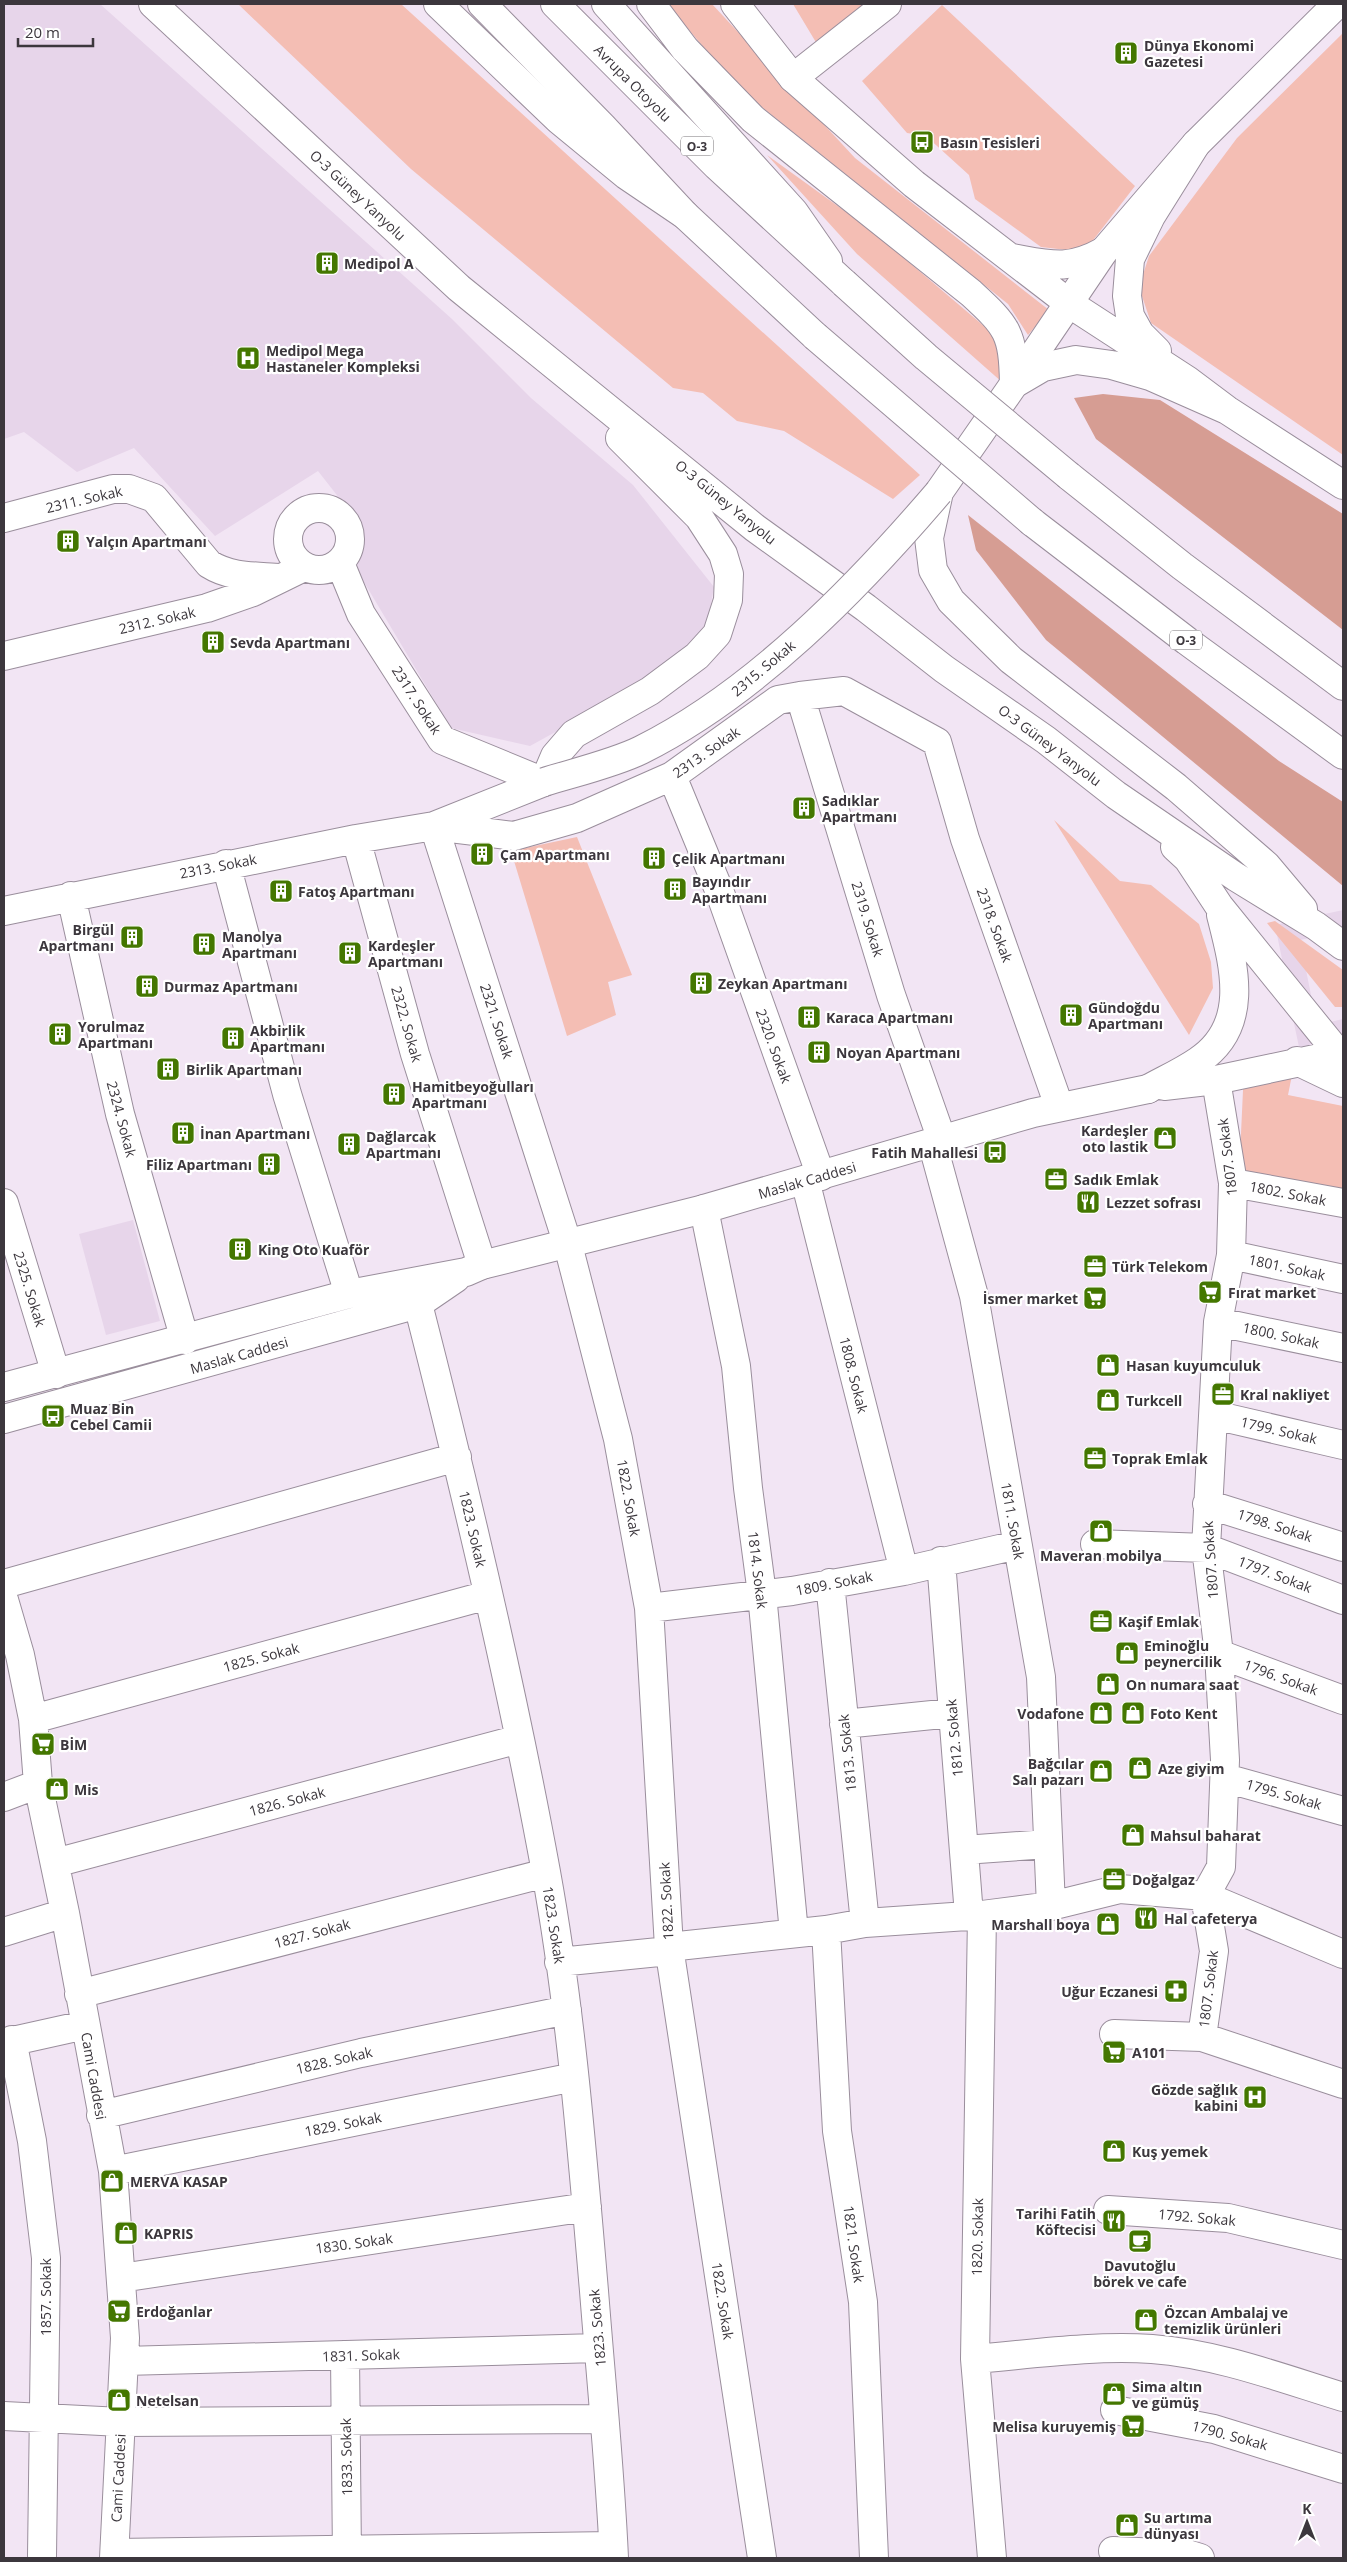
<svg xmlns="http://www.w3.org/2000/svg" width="1347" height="2562" font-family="'Open Sans',sans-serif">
  <rect width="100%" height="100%" fill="#f2e5f4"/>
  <path fill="#e7d5ea" d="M4,4H100L452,319L531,398L633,485L714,587L706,631L637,687L530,746L451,728L358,572L354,517L318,471L215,536L134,448L77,472L24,432L4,439Z
    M1343,910V931L1300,940L1317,1025L1343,1019V1038L1299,1047L1283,971L1277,961L1282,959L1275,925Z
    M133,1220L160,1321L106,1335L79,1234Z"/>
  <path fill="#f4beb4" d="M238,4H401L920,475L893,499L784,431L737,421L703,393L673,388L411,169Z
    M667,4H712L855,158L1049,310L1028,335L1008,304L738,88Z
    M793,4H869L817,44Z
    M942,5L1135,186L1084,252L1041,247L975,199L969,175L926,136L907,133L862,81Z
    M1343,33V455L1151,323L1139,287L1149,256L1237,138Z
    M767,155L871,230L998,338L1003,383L857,254Z
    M1054,820L1120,881L1151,885L1199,924L1211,962L1213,988L1189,1035Z
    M577,837L632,975L608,982L616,1015L567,1036L511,851Z
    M1275,921L1343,970V1007H1335L1267,923Z
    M1244,1069L1293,1070L1288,1095L1343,1106V1195L1239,1176Z"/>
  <path fill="#d69d93" d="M1103,394L1160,400L1343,514V630L1096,439L1074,398Z
    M968,515L1279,761L1343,802V886L1046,640L976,550Z"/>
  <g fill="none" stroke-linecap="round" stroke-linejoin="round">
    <g stroke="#9a8e9c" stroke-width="30">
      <path id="minor" d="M793,78L887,4
        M288 539a31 31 0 1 1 62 0a31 31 0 1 1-62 0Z
        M4,518L113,489H129L154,498L209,564C231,578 256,576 281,578
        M340,563L361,614L442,740L544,782
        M4,656L207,608L253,592L304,567
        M800,696L891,995L942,1140
        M672,776L719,890L821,1176
        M434,826L568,1245L618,1439L649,1608L669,1947L762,2558
        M434,826L514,836L577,818L672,776L778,700L800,696L844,691L937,742L965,839L1059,1106
        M356,839L415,1054L482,1265
        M226,864L287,1094L349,1294
        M71,896L120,1114L185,1340
        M4,911L356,839L434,826L544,782
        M932,1142L974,1296L1041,1677L1051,1906
        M805,1180L904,1571
        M1233,1183L1343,1203
        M4,1203L56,1374
        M704,1209L736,1366L748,1488L762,1594L794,1933
        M1231,1255L1343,1279
        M418,1304C466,1492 511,1681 546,1872C571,2010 582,2151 594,2291C601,2380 610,2469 614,2558
        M1218,1322L1343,1348
        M1214,1415L1343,1445
        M1207,1504L1343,1547
        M1095,1544L1206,1548L1343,1600
        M941,1561L969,1915
        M830,1583L865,1923
        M4,1584L457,1457
        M4,1600L20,1655L33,1719L38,1784L65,1913L113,2171L125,2338L114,2558
        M649,1608L792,1591L904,1571L1017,1545
        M1219,1654L1343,1700
        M33,1719L488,1595
        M844,1724L952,1713
        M1225,1778L1343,1811
        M4,1797L38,1784
        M964,1850L1048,1844
        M55,1863L519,1739
        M982,1915L975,2359L992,2558
        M826,1930L837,2131L863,2302L874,2558
        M4,1932L65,1913
        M559,1962L659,1952L669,1947L826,1930L865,1923L982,1915L1051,1906L1120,1889L1205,1896L1343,1954
        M79,1994L546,1873
        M1114,2034L1202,2037L1343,2084
        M1202,2037L1214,1951L1205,1896L1221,1867L1225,1760L1219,1654L1206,1548L1218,1322L1231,1255L1233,1183L1216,1080
        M12,2040L32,2141L46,2258L42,2556
        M4,2043L85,2025
        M101,2115L361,2053L567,2010
        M113,2171L574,2077
        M1108,2210L1228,2218L1343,2245
        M121,2278L587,2207
        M345,2355L347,2558
        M975,2359C1033,2354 1094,2345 1152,2349C1218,2354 1281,2378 1343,2397
        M124,2361L598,2348
        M1115,2410L1214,2429L1343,2469
        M4,2416L121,2422L604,2419
        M1113,2551L1187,2554L1200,2558
        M115,2553L613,2546"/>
    </g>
    <g stroke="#9a8e9c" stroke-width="30">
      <path id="secondary" d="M1014,384L1104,251L1196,144L1337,4
        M4,1387L349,1294L466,1272L482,1265L704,1209L1033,1113L1148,1089
        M4,1419L418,1304L456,1278"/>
    </g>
    <g stroke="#9a8e9c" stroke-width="30">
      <path id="primary" d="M153,4L459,288L755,528L866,608L944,669L1046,740L1116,795L1236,877L1316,926L1343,946
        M735,4L793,78L914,184L1070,304L1187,380L1227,410L1343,485
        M1012,258C1051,265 1068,271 1104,251
        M1157,351L1140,334L1130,316L1127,296L1130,259L1151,216L1196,144
        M1227,410L1150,376L1112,365L1076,360L1043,367L1014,384L939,492L929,538L933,570L951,601L1011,660L1176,787L1266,865L1303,909
        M544,782L555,756L574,734L650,691L697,656L717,634L728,600L729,574L723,554L699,517L620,438
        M1175,847L1188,859L1219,906L1338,1053L1343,1063
        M1297,1061L1343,1083
        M1164,1086L1216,1080L1343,1053
        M1148,1089C1164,1080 1182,1072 1198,1061C1251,1026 1234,966 1221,915"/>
    </g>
    <g stroke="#9a8e9c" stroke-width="30">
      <path id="trunk" d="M438,4L559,120L626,175L685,215L815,336
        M606,4L794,212L828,261
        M651,4L685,49L753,119L971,293C1008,327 1013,333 1014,384
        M1069,476L1182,566L1343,686
        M1032,522L1187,641L1343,755"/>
    </g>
    <g stroke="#9a8e9c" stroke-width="30">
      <path id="motorway" d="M482,4L602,126L685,215
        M555,4L717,166L844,283"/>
    </g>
    <use href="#minor" stroke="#fff" stroke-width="28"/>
    <use href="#secondary" stroke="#fff" stroke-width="28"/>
    <use href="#primary" stroke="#fff" stroke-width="28"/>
    <use href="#trunk" stroke="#fff" stroke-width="28"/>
    <use href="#motorway" stroke="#fff" stroke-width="28"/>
    <g stroke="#9a8e9c" stroke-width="30" stroke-linecap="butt">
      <path id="primary-bridge" d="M544,782C573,773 615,763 641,750C755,693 857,588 939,492"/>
    </g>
    <g stroke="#9a8e9c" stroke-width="30" stroke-linecap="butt">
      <path id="trunk-bridge" d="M844,283L926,357L1069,476
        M815,336L1032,522"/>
    </g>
    <use href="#primary-bridge" stroke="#fff" stroke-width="28"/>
    <use href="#trunk-bridge" stroke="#fff" stroke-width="28"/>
  </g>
  <defs>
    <g id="building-square" transform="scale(1.25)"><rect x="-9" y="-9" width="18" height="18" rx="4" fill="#470" stroke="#fff"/><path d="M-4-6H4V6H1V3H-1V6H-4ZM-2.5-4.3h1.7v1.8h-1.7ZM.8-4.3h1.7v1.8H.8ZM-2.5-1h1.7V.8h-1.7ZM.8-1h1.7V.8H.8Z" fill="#fff"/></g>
    <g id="bus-square" transform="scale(1.25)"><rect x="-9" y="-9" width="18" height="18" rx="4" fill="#470" stroke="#fff"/><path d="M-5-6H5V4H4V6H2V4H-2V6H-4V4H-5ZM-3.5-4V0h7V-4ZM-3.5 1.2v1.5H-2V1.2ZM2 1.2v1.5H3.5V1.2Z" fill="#fff"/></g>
    <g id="hospital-square" transform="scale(1.25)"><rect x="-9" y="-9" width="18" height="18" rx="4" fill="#470" stroke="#fff"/><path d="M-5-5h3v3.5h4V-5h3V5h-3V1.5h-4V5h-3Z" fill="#fff"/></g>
    <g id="shop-square" transform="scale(1.25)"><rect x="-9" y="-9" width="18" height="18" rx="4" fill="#470" stroke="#fff"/><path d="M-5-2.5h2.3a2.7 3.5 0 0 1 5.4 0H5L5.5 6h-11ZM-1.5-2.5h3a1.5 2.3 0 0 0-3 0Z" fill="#fff"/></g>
    <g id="office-square" transform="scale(1.25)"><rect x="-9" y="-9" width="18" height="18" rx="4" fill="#470" stroke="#fff"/><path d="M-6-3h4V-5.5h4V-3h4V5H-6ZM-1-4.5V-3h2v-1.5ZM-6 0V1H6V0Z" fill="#fff"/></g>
    <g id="restaurant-square" transform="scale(1.25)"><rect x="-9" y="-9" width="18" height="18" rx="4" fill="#470" stroke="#fff"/><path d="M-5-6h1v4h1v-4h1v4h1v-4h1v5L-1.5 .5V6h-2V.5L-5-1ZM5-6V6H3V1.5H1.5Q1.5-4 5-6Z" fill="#fff"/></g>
    <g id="supermarket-square" transform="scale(1.25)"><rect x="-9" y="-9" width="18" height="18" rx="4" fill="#470" stroke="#fff"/><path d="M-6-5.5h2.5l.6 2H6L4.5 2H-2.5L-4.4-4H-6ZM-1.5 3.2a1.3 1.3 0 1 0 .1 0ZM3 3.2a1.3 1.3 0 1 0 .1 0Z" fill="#fff"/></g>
    <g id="pharmacy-square" transform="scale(1.25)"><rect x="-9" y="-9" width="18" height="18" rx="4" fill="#470" stroke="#fff"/><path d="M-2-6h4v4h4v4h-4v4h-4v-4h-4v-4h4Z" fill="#fff"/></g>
    <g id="cafe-square" transform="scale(1.25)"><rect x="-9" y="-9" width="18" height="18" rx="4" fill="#470" stroke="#fff"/><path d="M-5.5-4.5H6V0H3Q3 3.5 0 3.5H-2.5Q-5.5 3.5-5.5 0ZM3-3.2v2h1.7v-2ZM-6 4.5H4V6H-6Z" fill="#fff"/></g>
  </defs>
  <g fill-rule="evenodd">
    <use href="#building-square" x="1126" y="53"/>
    <use href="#bus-square" x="922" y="142"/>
    <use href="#building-square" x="327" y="263"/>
    <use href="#hospital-square" x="248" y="358"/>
    <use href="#building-square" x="68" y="541"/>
    <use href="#building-square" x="213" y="642"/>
    <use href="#building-square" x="804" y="808"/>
    <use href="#building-square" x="482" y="854"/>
    <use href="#building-square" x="654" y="858"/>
    <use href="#building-square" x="675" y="889"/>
    <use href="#building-square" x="281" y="891"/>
    <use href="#building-square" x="132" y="937"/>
    <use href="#building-square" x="204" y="944"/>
    <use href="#building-square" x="350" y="953"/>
    <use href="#building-square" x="701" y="983"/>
    <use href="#building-square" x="147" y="986"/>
    <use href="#building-square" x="1071" y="1015"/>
    <use href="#building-square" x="809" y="1017"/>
    <use href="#building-square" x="60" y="1034"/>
    <use href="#building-square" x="233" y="1038"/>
    <use href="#building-square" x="819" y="1052"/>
    <use href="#building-square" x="168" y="1069"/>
    <use href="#building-square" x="394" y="1094"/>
    <use href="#building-square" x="183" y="1133"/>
    <use href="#shop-square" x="1165" y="1138"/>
    <use href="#building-square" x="349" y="1144"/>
    <use href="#bus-square" x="995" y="1152"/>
    <use href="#building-square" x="269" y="1164"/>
    <use href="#office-square" x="1056" y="1179"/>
    <use href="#restaurant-square" x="1088" y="1202"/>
    <use href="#building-square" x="240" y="1249"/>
    <use href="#office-square" x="1095" y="1266"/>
    <use href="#supermarket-square" x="1210" y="1292"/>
    <use href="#supermarket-square" x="1095" y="1298"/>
    <use href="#shop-square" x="1108" y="1365"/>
    <use href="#office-square" x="1223" y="1394"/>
    <use href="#shop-square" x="1108" y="1400"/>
    <use href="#bus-square" x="53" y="1416"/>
    <use href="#office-square" x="1095" y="1458"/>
    <use href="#shop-square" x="1101" y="1531"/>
    <use href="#office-square" x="1101" y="1621"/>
    <use href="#shop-square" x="1127" y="1653"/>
    <use href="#shop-square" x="1108" y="1684"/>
    <use href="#shop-square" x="1101" y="1713"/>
    <use href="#shop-square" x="1133" y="1713"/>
    <use href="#supermarket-square" x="43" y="1744"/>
    <use href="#shop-square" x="1140" y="1768"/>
    <use href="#shop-square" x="1101" y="1771"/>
    <use href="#shop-square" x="57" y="1789"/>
    <use href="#shop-square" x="1133" y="1835"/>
    <use href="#office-square" x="1114" y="1879"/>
    <use href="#restaurant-square" x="1146" y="1918"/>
    <use href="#shop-square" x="1108" y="1924"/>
    <use href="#pharmacy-square" x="1176" y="1991"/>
    <use href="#supermarket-square" x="1114" y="2052"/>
    <use href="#hospital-square" x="1255" y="2097"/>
    <use href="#shop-square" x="1114" y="2151"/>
    <use href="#shop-square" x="112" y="2181"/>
    <use href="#restaurant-square" x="1114" y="2221"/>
    <use href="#shop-square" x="126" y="2233"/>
    <use href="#cafe-square" x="1140" y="2241"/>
    <use href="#supermarket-square" x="119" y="2311"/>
    <use href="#shop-square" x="1146" y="2320"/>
    <use href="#shop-square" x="1114" y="2394"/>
    <use href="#shop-square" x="119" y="2400"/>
    <use href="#supermarket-square" x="1133" y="2426"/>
    <use href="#shop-square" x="1127" y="2525"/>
  </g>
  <g text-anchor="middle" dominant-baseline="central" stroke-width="4.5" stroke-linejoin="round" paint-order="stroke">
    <g fill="#fff" stroke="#767377" stroke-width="1">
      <rect x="681" y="136.5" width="32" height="19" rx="4"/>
      <rect x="1170" y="630.5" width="32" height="19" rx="4"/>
    </g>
    <g font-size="12" font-weight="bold" fill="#3c373d">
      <text x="697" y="146">O-3</text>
      <text x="1186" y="640">O-3</text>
    </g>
    <g font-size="14" font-weight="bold" fill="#3c373d" stroke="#fff" text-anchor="start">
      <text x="1144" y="45">Dünya Ekonomi<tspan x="1144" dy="16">Gazetesi</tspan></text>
      <text x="940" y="142">Basın Tesisleri</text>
      <text x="344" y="263">Medipol A</text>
      <text x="266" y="350">Medipol Mega<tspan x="266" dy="16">Hastaneler Kompleksi</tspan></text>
      <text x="86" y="541">Yalçın Apartmanı</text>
      <text x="230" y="642">Sevda Apartmanı</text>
      <text x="822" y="800">Sadıklar<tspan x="822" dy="16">Apartmanı</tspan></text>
      <text x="500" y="854">Çam Apartmanı</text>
      <text x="672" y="858">Çelik Apartmanı</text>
      <text x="692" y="881">Bayındır<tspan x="692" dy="16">Apartmanı</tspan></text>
      <text x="298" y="891">Fatoş Apartmanı</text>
      <text x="114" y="929" text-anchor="end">Birgül<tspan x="114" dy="16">Apartmanı</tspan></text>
      <text x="222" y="936">Manolya<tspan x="222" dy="16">Apartmanı</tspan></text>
      <text x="368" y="945">Kardeşler<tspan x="368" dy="16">Apartmanı</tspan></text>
      <text x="718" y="983">Zeykan Apartmanı</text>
      <text x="164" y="986">Durmaz Apartmanı</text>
      <text x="1088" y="1007">Gündoğdu<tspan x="1088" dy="16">Apartmanı</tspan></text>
      <text x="826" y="1017">Karaca Apartmanı</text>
      <text x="78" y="1026">Yorulmaz<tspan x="78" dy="16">Apartmanı</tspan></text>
      <text x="250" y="1030">Akbirlik<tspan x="250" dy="16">Apartmanı</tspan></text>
      <text x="836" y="1052">Noyan Apartmanı</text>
      <text x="186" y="1069">Birlik Apartmanı</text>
      <text x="412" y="1086">Hamitbeyoğulları<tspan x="412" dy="16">Apartmanı</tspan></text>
      <text x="1148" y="1130" text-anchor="end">Kardeşler<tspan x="1148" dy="16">oto lastik</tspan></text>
      <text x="200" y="1133">İnan Apartmanı</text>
      <text x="366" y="1136">Dağlarcak<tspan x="366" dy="16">Apartmanı</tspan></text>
      <text x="978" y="1152" text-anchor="end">Fatih Mahallesi</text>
      <text x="252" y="1164" text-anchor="end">Filiz Apartmanı</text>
      <text x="1074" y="1179">Sadık Emlak</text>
      <text x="1106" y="1202">Lezzet sofrası</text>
      <text x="258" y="1249">King Oto Kuaför</text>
      <text x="1112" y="1266">Türk Telekom</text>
      <text x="1228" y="1292">Fırat market</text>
      <text x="1078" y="1298" text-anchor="end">İsmer market</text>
      <text x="1126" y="1365">Hasan kuyumculuk</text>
      <text x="1240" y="1394">Kral nakliyet</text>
      <text x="1126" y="1400">Turkcell</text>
      <text x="70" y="1408">Muaz Bin<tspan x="70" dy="16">Cebel Camii</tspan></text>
      <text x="1112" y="1458">Toprak Emlak</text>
      <text x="1101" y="1555" text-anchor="middle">Maveran mobilya</text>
      <text x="1118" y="1621">Kaşif Emlak</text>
      <text x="1144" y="1645">Eminoğlu<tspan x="1144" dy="16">peynercilik</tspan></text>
      <text x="1126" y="1684">On numara saat</text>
      <text x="1084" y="1713" text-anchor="end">Vodafone</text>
      <text x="1150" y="1713">Foto Kent</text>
      <text x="60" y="1744">BİM</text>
      <text x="1084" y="1763" text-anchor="end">Bağcılar<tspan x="1084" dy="16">Salı pazarı</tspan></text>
      <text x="1158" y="1768">Aze giyim</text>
      <text x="74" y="1789">Mis</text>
      <text x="1150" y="1835">Mahsul baharat</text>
      <text x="1132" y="1879">Doğalgaz</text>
      <text x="1164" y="1918">Hal cafeterya</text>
      <text x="1090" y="1924" text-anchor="end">Marshall boya</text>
      <text x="1158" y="1991" text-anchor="end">Uğur Eczanesi</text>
      <text x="1132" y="2052">A101</text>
      <text x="1238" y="2089" text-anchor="end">Gözde sağlık<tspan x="1238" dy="16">kabini</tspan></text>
      <text x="1132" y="2151">Kuş yemek</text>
      <text x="130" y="2181">MERVA KASAP</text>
      <text x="1096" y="2213" text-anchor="end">Tarihi Fatih<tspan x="1096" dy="16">Köftecisi</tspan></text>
      <text x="144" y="2233">KAPRIS</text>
      <text x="1140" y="2265" text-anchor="middle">Davutoğlu<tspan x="1140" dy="16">börek ve cafe</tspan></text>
      <text x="136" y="2311">Erdoğanlar</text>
      <text x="1164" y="2312">Özcan Ambalaj ve<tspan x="1164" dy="16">temizlik ürünleri</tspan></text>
      <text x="1132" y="2386">Sima altın<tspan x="1132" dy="16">ve gümüş</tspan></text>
      <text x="136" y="2400">Netelsan</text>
      <text x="1116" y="2426" text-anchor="end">Melisa kuruyemiş</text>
      <text x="1144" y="2517">Su artıma<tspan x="1144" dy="16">dünyası</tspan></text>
    </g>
    <g font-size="14" fill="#3c373d" stroke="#fff">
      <text transform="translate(633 83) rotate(45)">Avrupa Otoyolu</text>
      <text transform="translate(358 195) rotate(43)">O-3 Güney Yanyolu</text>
      <text transform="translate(84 499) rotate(-13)">2311. Sokak</text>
      <text transform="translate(726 502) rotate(39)">O-3 Güney Yanyolu</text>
      <text transform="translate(157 620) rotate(-13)">2312. Sokak</text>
      <text transform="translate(763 668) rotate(-40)">2315. Sokak</text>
      <text transform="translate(417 700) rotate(57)">2317. Sokak</text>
      <text transform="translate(1050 745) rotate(37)">O-3 Güney Yanyolu</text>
      <text transform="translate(706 752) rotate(-35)">2313. Sokak</text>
      <text transform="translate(218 866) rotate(-11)">2313. Sokak</text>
      <text transform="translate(868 919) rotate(73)">2319. Sokak</text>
      <text transform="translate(995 925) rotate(70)">2318. Sokak</text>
      <text transform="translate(497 1021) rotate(72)">2321. Sokak</text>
      <text transform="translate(407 1024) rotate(74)">2322. Sokak</text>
      <text transform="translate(774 1046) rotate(70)">2320. Sokak</text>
      <text transform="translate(122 1119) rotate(75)">2324. Sokak</text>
      <text transform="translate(1227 1157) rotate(-97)">1807. Sokak</text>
      <text transform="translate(807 1180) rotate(-16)">Maslak Caddesi</text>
      <text transform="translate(1288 1193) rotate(11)">1802. Sokak</text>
      <text transform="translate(1287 1267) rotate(12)">1801. Sokak</text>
      <text transform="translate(30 1289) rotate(73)">2325. Sokak</text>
      <text transform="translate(1281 1335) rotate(12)">1800. Sokak</text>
      <text transform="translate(239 1355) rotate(-16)">Maslak Caddesi</text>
      <text transform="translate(854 1375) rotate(76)">1808. Sokak</text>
      <text transform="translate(1279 1430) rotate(13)">1799. Sokak</text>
      <text transform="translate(629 1498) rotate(80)">1822. Sokak</text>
      <text transform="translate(1013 1521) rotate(80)">1811. Sokak</text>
      <text transform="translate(1275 1525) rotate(18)">1798. Sokak</text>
      <text transform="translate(473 1529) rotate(77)">1823. Sokak</text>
      <text transform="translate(1210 1560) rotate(-94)">1807. Sokak</text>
      <text transform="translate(758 1570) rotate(83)">1814. Sokak</text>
      <text transform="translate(1275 1574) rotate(21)">1797. Sokak</text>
      <text transform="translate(834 1583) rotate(-11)">1809. Sokak</text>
      <text transform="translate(261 1657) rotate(-15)">1825. Sokak</text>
      <text transform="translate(1281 1677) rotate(20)">1796. Sokak</text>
      <text transform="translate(954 1738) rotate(-95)">1812. Sokak</text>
      <text transform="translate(847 1753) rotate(-96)">1813. Sokak</text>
      <text transform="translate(1284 1794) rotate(16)">1795. Sokak</text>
      <text transform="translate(287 1801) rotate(-15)">1826. Sokak</text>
      <text transform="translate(666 1901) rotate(-93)">1822. Sokak</text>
      <text transform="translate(554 1925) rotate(81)">1823. Sokak</text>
      <text transform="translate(312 1933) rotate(-15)">1827. Sokak</text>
      <text transform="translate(1208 1989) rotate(-83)">1807. Sokak</text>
      <text transform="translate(334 2060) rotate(-13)">1828. Sokak</text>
      <text transform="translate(94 2076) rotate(80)">Cami Caddesi</text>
      <text transform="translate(343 2124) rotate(-11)">1829. Sokak</text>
      <text transform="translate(1197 2217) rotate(5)">1792. Sokak</text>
      <text transform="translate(977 2237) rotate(-89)">1820. Sokak</text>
      <text transform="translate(354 2243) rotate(-8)">1830. Sokak</text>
      <text transform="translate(854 2244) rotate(82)">1821. Sokak</text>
      <text transform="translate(45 2297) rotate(-90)">1857. Sokak</text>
      <text transform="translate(723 2301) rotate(81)">1822. Sokak</text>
      <text transform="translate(597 2328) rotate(-95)">1823. Sokak</text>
      <text transform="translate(361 2355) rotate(-2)">1831. Sokak</text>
      <text transform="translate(1230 2435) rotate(15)">1790. Sokak</text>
      <text transform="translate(346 2457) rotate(-91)">1833. Sokak</text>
      <text transform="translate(118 2478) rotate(-87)">Cami Caddesi</text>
    </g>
  </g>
  <rect width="1347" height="2562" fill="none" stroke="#3c373d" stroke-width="10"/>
  <g transform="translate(1307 2522)" stroke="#ffffff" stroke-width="4" paint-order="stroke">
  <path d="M0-4L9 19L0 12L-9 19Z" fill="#3c373d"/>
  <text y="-8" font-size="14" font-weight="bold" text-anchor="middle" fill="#3c373d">K</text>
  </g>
  <path d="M18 38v8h75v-8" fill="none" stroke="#3c373d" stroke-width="2.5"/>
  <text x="25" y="38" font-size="15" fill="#3c373d" stroke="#ffffff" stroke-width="4" paint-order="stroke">20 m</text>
</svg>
